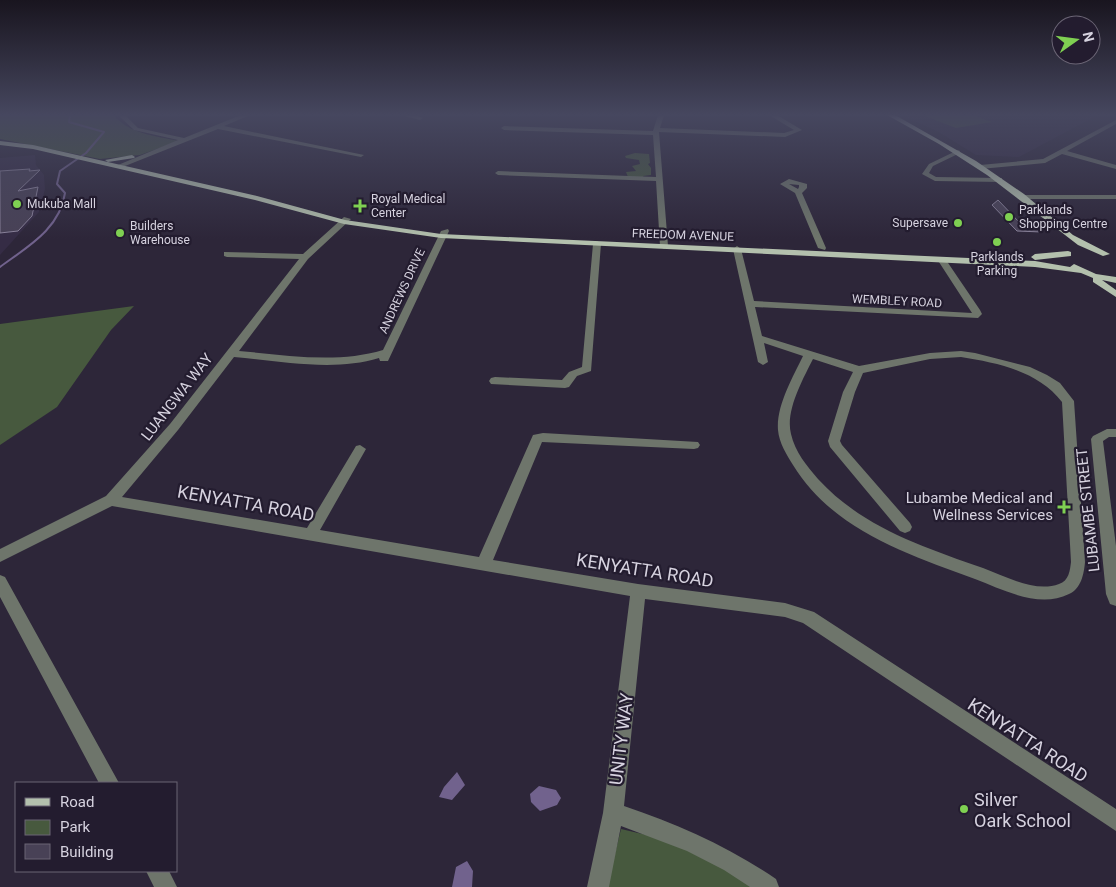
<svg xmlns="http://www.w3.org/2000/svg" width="1116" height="887" font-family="Roboto,sans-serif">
  <rect width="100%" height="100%" fill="#2d2639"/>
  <path fill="#352c45" d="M901,115H1098L1019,157L976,155L937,131Z
    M35,155L36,165L44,175L45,189L39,212L0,255V158Z"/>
  <path fill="#47593e" d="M0,115H113C130,134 155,136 179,141L140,155L100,159L0,139Z
    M922,115H973L992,122L956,128Z
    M635,153L649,154L650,163L648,164L651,168V175L643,176L644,178L628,177L626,172L636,171L632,166L640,164L639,160L626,158L625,156Z
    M134,306L111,330L57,407L0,445V324Z
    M621,829L694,846L751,887H607Z"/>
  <path fill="#71628d" d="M457,772L465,785L452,800L439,797L444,787Z
    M539,786L556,790L561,798L557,805L540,811L531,802L530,794Z
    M467,861L473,871L472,887H452L456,867Z"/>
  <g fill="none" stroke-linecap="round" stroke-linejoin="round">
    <path stroke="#71628d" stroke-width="2" d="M0,267C27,247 60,229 65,193L57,184L60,171L86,153L104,132L69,122L70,115"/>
  </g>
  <path fill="#484156" stroke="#8b839b" d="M30,169L29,171L40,170L18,191L38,187L32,216L18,231L0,233V171Z
    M998,200L1019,222L1042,230V232L1017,231L992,205Z"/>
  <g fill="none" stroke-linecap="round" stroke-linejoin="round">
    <path fill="#6e756b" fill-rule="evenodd" d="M118,115H125L138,128L184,138L241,115H250L224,126L364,155L361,157L218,129L120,168L117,166L118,165L178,140L134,130Z
      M401,115H415L423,118L420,120Z
      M658,115H664L660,128L784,133L794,130L769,115H777L802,130L785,137L659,132L668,246L664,249L660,246L656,181L498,175L495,173L498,171L656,177L653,135L504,130L501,128L504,126L653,131Z
      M1116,120V124L1067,151L1116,165V169L1062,154L1045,163L980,169L977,167L980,165L1043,159Z
      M958,150L960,151V153L933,166L929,173L936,177L999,178H1002V182L935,181L922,174L929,164Z
      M789,179L807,184V188L802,193L826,248L825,250L818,248L795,193L780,184ZM789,184L799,185V187L798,189Z
      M1018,195H1116V199H1018Z
      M344,217L351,219L308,259L239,351C286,355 337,364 383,350L441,231L448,229L449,231L388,361H380L379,358C334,372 280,361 234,357L178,430L122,497L307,528L356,446L360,445L366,449L320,530L479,557L533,435L543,433L698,442L700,445L698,448L694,449L542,442L493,560L638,584L785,603L814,612L1116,809V831L803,623L785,617L645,599L624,806C678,824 729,847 776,879L779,887H750L724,870L687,851L621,826L609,887H587L603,813L630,596L112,506L0,562V549L106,496L170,424L299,259L227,257L224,256V252L303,254Z
      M597,241L601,244L591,371L577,376L569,387L565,388L491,384L489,381L491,378L495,377L562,380L569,372L582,367L593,244Z
      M737,246L741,249L754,301L972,313L937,259L944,257L980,310L982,314L978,318L755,307L762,336L859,366L930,353L961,351L975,353L1030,367L1047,375L1060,383L1074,401L1085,562C1084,574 1081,589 1069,594C1039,609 1004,590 975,579C907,554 833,530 793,465C787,455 779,443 778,430C776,406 793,377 803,356L764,343L768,362L763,365L758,362L733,249ZM961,357C998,363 1038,371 1062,402L1071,562C1070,570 1069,581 1059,584C1035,593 1005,576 983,568C923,547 862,527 818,479C807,466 795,452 791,434C785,411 803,379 813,359L853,372L843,392L828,441L830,447L900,531L905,533L910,531L912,527L910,523L842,445L840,441L855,392L863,373L930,359Z
      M1107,429H1116V437H1109L1103,441L1116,546V606L1110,604L1106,594L1091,439L1093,436Z
      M0,575L5,577L119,783H99L0,597Z
      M146,871H169L177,887H154Z"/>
    <path fill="#b3c0ad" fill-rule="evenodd" d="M887,115H895L976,161L1024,194L1073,235L1110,254L1103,256L1078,245L987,175L939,144Z
      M0,141L33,145L257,196L345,220L441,234L1035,261L1070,267L1074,264L1096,274L1116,277V283L1102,280L1116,290V297L1093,282V278L1081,273L1035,267L441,238L344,224L255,200L33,149L0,145Z
      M132,155L135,157L134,158L108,162L105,160Z
      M1068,251L1071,252V256L1035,260L1031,257L1035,254Z"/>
  </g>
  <linearGradient id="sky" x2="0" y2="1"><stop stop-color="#19151f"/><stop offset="0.48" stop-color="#46475f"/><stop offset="1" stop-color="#46475f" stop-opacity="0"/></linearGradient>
  <rect width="1116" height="239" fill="url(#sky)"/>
  <g fill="#7fd052" stroke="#231c2f" stroke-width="2">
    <circle cx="17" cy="204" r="5"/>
    <path d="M357.5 198.5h5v5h5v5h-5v5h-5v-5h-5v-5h5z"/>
    <circle cx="1009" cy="217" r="5"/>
    <circle cx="958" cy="223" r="5"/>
    <circle cx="120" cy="233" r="5"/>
    <circle cx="997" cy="242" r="5"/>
    <path d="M1061.5 499.5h5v5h5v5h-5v5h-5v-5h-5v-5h5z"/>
    <circle cx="964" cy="809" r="5"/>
  </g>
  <g text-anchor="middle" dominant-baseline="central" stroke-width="4.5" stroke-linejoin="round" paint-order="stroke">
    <g font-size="12" fill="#d6d2df" stroke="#231c2f" text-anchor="start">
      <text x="371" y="199">Royal Medical<tspan x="371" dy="14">Center</tspan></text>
      <text x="27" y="204">Mukuba Mall</text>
      <text x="1019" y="210">Parklands<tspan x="1019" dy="14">Shopping Centre</tspan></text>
      <text x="948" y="223" text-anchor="end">Supersave</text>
      <text x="130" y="226">Builders<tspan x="130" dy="14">Warehouse</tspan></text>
      <text x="997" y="257" text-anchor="middle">Parklands<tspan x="997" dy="14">Parking</tspan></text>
    </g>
    <g font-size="12" fill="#d6d2df" stroke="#231c2f">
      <text transform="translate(683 235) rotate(2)">FREEDOM AVENUE</text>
      <text transform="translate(402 291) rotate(-65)">ANDREWS DRIVE</text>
      <text transform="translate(897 301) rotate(3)">WEMBLEY ROAD</text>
    </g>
    <g font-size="15" fill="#d6d2df" stroke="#231c2f">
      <text transform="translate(177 397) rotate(-52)">LUANGWA WAY</text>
      <text transform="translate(1088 510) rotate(-96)">LUBAMBE STREET</text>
    </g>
    <g font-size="15" fill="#d6d2df" stroke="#231c2f" text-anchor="end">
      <text x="1053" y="498">Lubambe Medical and<tspan x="1053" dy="17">Wellness Services</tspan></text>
    </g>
    <g font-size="18" fill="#d6d2df" stroke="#231c2f">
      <text transform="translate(246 503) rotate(10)">KENYATTA ROAD</text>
      <text transform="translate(645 570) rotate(9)">KENYATTA ROAD</text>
      <text transform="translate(621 739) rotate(-83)">UNITY WAY</text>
      <text transform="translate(1028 740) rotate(33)">KENYATTA ROAD</text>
    </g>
    <g font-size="18" fill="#d6d2df" stroke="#231c2f" text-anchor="start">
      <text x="974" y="799">Silver<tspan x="974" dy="21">Oark School</tspan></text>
    </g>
  </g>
  <rect x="15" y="782" width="162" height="90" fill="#231c2f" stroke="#6b6575"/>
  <rect x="25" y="798" width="25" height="8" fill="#b3c0ad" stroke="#6b6575"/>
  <text x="60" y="807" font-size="15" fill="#d6d2df">Road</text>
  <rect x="25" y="820" width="25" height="15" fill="#47593e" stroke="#6b6575"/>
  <text x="60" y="832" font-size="15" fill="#d6d2df">Park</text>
  <rect x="25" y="844" width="25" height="15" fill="#484156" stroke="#6b6575"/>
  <text x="60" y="857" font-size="15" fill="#d6d2df">Building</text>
  <g transform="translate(1076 40) rotate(76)"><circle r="24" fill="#231c2f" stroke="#6b6575"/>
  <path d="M0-4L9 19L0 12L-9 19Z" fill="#7fd052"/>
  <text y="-8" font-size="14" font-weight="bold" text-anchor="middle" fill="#d6d2df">N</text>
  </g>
</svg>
